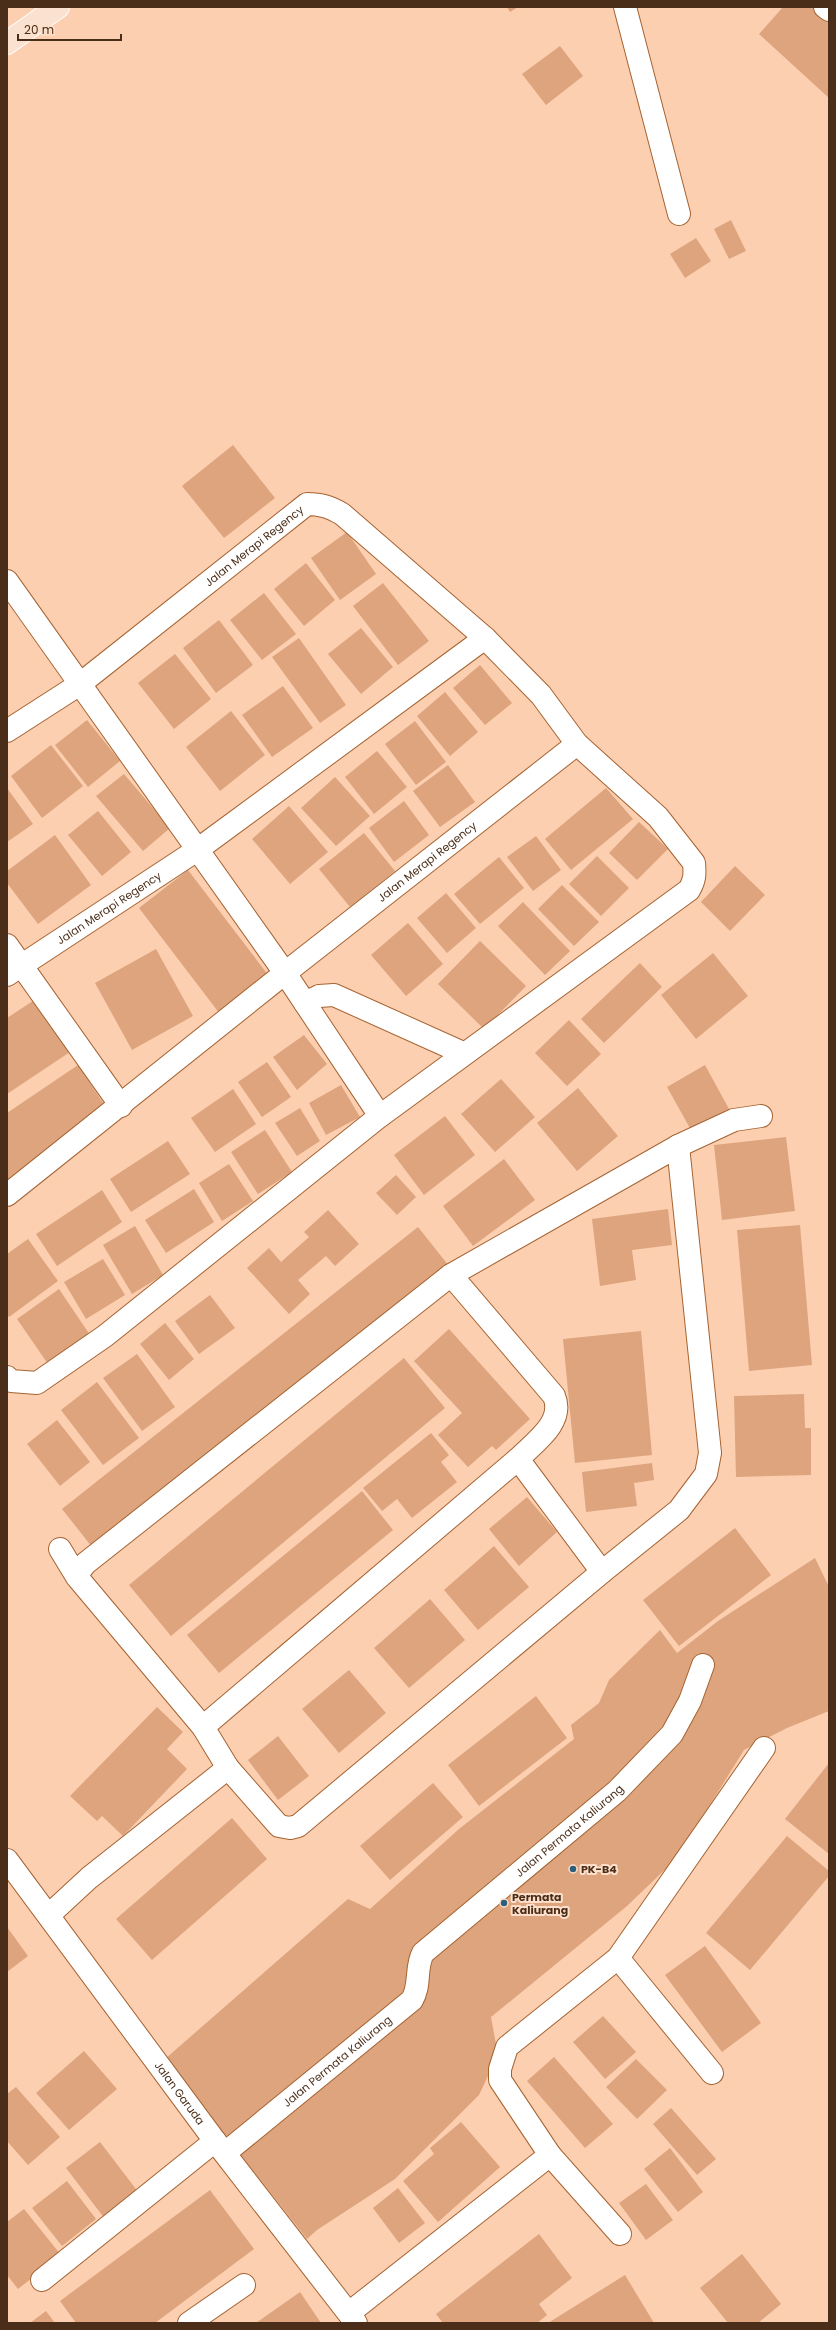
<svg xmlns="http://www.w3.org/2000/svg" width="836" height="2330" font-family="Poppins,sans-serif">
  <rect width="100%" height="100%" fill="#fccfb1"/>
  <path fill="#dda47d" d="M507,7H518L510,12Z
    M783,7H814L829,20V98L759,34Z
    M560,46L583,76L546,105L522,74Z
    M731,220L746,251L729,259L714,229Z
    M696,238L711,261L685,278L670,254Z
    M233,445L275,498L224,538L182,486Z
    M347,532L376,574L340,600L311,558Z
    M306,563L335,600L304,626L274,589Z
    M383,583L429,641L398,665L353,606Z
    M264,593L296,634L262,660L230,620Z
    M219,620L253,665L216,693L183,648Z
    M361,628L393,667L361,694L328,654Z
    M299,638L346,705L320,723L272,657Z
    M175,654L211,699L174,729L138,683Z
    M480,665L512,703L485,725L453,688Z
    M283,686L313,728L272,757L242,715Z
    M445,692L478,732L450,756L417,716Z
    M231,711L265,755L220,791L186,747Z
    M87,720L120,761L88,787L55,745Z
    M415,721L446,762L416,785L385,744Z
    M51,745L83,786L42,818L11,776Z
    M377,751L407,787L374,814L345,777Z
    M448,765L475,802L440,827L413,791Z
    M124,774L170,828L143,851L96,796Z
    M335,777L370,816L336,846L301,808Z
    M7,788L33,824L7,842Z
    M606,788L633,819L571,870L545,839Z
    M404,801L429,835L394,862L369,828Z
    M289,806L328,852L290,884L252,839Z
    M98,811L131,852L102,876L68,835Z
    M639,822L668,849L637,880L609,853Z
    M364,833L395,871L350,907L319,869Z
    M55,835L91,885L38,924L7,883V871Z
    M536,836L561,870L533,891L507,857Z
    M597,856L629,888L601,916L569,884Z
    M499,857L524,888L480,924L454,894Z
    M735,866L765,895L730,931L701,902Z
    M188,870L272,980L223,1018L139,908Z
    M562,885L599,922L574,946L538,909Z
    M446,893L476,928L447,953L417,918Z
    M523,902L570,951L545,975L498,926Z
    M408,923L443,964L406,996L371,955Z
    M480,941L526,986L484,1029L438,984Z
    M156,949L193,1016L132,1050L95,983Z
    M713,953L748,996L696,1039L661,995Z
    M640,963L662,987L604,1043L581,1019Z
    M36,999L70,1052L7,1094V1018Z
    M569,1020L601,1054L567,1086L535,1053Z
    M304,1035L327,1064L297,1090L273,1057Z
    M267,1062L291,1097L262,1117L238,1082Z
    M78,1065L109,1112L7,1181V1113Z
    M705,1065L729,1109L691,1130L667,1087Z
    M501,1079L535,1117L495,1152L461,1114Z
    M341,1085L360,1117L326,1135L309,1103Z
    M578,1088L618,1136L577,1171L537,1123Z
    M233,1089L256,1124L215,1152L191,1118Z
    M300,1108L320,1141L297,1156L275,1123Z
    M445,1116L475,1155L424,1195L394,1155Z
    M265,1130L292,1172L258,1194L231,1152Z
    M786,1137L795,1211L722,1220L714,1145Z
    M168,1141L190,1174L131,1212L110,1179Z
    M504,1159L535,1200L473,1246L443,1206Z
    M229,1164L253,1201L222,1221L199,1183Z
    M396,1175L416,1197L397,1215L376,1193Z
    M194,1189L214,1222L166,1253L145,1220Z
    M102,1190L122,1222L57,1266L36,1234Z
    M668,1209L672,1245L632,1250L636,1280L600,1286L592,1219Z
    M328,1210L359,1244L335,1266L326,1256L298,1280L310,1294L289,1314L247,1268L269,1248L281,1262L309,1237L304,1232Z
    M800,1225L812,1365L749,1371L737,1230Z
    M135,1226L163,1275L132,1294L103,1245Z
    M418,1227L453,1271L96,1552L62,1509Z
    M28,1239L58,1281L9,1317L7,1314V1254Z
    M103,1259L125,1295L86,1319L64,1282Z
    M59,1289L90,1335L48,1364L17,1319Z
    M210,1295L235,1328L199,1354L175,1321Z
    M165,1323L194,1359L169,1380L140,1344Z
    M449,1329L530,1419L496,1450L492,1446L468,1467L438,1435L462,1413L414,1361Z
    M641,1331L652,1455L575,1463L563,1339Z
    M137,1354L175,1407L142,1431L103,1378Z
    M404,1358L445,1408L171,1636L129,1585Z
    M97,1382L139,1438L103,1465L61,1410Z
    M804,1394L805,1428H811V1475L736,1477L734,1396Z
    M57,1420L90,1462L60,1486L27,1444Z
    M431,1433L449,1455L441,1462L457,1482L412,1518L397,1499L382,1511L363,1488Z
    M652,1463L654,1480L634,1483L637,1506L586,1512L582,1472Z
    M362,1491L393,1530L219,1673L187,1635Z
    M527,1497L557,1532L519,1566L489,1529Z
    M735,1528L771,1575L679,1646L643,1600Z
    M494,1546L529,1587L478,1630L444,1590Z
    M815,1558L829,1587V1711L787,1728L744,1750L677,1858L627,1906L491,2017L498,2055L479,2095L395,2179L317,2230L307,2239L165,2059L348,1899L370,1909L459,1829L574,1739L571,1725L599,1703L609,1680L660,1630L677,1653L718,1621Z
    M430,1599L465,1640L409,1688L374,1648Z
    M349,1670L386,1713L339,1753L302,1709Z
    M536,1696L567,1738L479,1806L448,1765Z
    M157,1707L183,1732L167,1749L187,1769L123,1836L102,1816L97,1821L70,1796Z
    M278,1736L309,1776L278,1800L248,1760Z
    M829,1763V1854L785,1819Z
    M433,1783L463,1817L390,1880L360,1846Z
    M232,1818L267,1859L152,1960L116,1919Z
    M787,1836L829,1871V1876L750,1970L706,1933Z
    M7,1927L28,1956L7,1972Z
    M705,1946L761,2023L722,2052L665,1975Z
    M603,2016L636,2052L605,2079L573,2042Z
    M84,2051L117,2089L69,2130L36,2093Z
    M554,2057L613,2124L585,2148L527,2081Z
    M636,2059L667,2090L637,2119L606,2087Z
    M16,2087L60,2137L28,2165L7,2141V2094Z
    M671,2108L716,2159L697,2175L653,2124Z
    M461,2122L500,2167L438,2222L403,2181L434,2154L430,2148Z
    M100,2142L139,2193L105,2219L66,2168Z
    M670,2148L703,2192L678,2212L644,2169Z
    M67,2181L96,2219L62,2246L32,2208Z
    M646,2184L673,2220L646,2240L619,2203Z
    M398,2188L425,2223L399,2243L373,2208Z
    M210,2190L254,2249L155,2323H76L60,2301Z
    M24,2209L61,2255L18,2289L7,2275V2222Z
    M539,2234L572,2278L539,2304L547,2315L537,2323H443L436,2314Z
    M742,2254L781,2304L758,2323H728L700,2288Z
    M625,2275L654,2323H548Z
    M300,2292L321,2323H256Z
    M46,2311L55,2323H30Z"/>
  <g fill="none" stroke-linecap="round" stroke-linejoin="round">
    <g stroke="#a56331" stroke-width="24">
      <g id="street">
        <path d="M625,7L679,214"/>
        <path d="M825,7L829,10"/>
        <path id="s1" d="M7,581L285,973L577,744"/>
        <path id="s2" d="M7,731L80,684L307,504C321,504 330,507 342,514L485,638L541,695L577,744L658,817L694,863C695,874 695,880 689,890L380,1116L105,1336L37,1383L11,1381L7,1377"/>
        <path d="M7,945L121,1106"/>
        <path id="s3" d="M7,975L197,850L485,638"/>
        <path d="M305,1003L319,996L334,995L463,1053"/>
        <path d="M678,1146L734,1120L761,1116"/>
        <path d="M7,1195L285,973L380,1116"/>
        <path d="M451,1275L554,1396C565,1422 535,1442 518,1459L602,1572"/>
        <path d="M60,1549L77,1577L203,1727L228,1768L279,1826L290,1828L298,1826L602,1572L679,1510L706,1474L710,1453L678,1146L451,1275L86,1563L81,1569L77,1577"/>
        <path d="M203,1727L518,1459"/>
        <path id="s4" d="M7,1860L215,2141L356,2323"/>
        <path d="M49,1915L89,1878L228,1768"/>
        <path d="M618,1958L712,2073"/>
        <path id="s5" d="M225,2153L412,2000C421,1985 415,1968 423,1953L617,1791L672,1734L690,1701L703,1665"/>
        <path d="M550,2155L620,2234"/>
        <path d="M42,2280L215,2141"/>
        <path d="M349,2313L550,2155L500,2080V2069L507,2047L618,1958L764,1748"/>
        <path d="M189,2323L244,2285"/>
      </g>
    </g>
    <g stroke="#fff" stroke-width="24">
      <path id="primary" d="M7,43L58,7"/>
    </g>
    <use href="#street" stroke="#fff" stroke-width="22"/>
    <use href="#primary" stroke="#fae1d0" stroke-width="22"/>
  </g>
  <g fill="#2c5f7c" stroke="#fee0cc" stroke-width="1.5">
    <circle cx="573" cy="1869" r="4"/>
    <circle cx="504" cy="1903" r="4"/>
  </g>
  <g text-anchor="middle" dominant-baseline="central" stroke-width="4" stroke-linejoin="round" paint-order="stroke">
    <g font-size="11" fill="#4b2e19" stroke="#fee0cc">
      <text stroke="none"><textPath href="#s2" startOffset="309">Jalan Merapi Regency</textPath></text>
      <text stroke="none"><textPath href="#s1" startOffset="661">Jalan Merapi Regency</textPath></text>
      <text stroke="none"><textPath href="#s3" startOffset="122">Jalan Merapi Regency</textPath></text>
      <text stroke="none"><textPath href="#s5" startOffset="481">Jalan Permata Kaliurang</textPath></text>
      <text stroke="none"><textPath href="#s5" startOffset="145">Jalan Permata Kaliurang</textPath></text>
      <text stroke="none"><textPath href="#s4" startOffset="290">Jalan Garuda</textPath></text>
    </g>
    <g font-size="11" font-weight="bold" fill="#4b2e19" stroke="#fee0cc" text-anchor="start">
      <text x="581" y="1869">PK-B4</text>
      <text x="512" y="1897">Permata<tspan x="512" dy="13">Kaliurang</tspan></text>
    </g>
  </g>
  <rect width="836" height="2330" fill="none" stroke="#4b2e19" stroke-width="16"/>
  <path d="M18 34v6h103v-6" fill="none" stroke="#4b2e19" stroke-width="2"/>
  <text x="24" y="34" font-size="12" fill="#4b2e19" stroke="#fee0cc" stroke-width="3" paint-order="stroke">20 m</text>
</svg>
